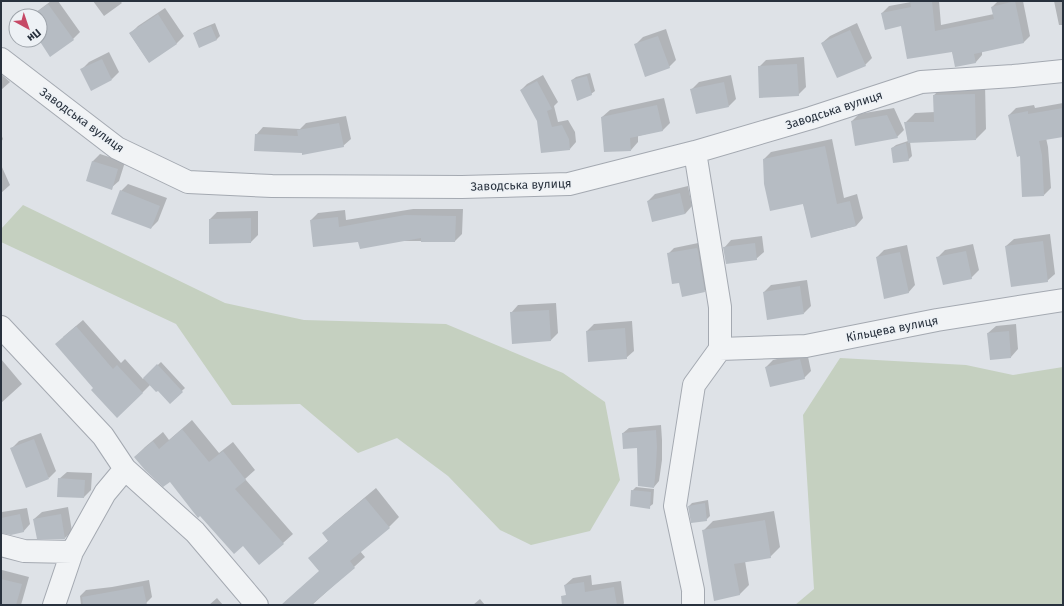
<svg xmlns="http://www.w3.org/2000/svg" width="1064" height="606" font-family="'Fira Sans',sans-serif">
  <rect width="100%" height="100%" fill="#dee2e7"/>
  <path fill="#c5d0c0" d="M23,205L225,303L304,320L446,324L563,373L605,402L620,480L590,531L531,545L500,530L448,476L397,438L358,453L300,404L232,405L176,324L1,242V229Z
    M840,358L966,365L1013,375L1063,367V605H795L814,589L803,415Z"/>
  <path fill="#0003" d="M51,1H58L80,32L73,39L54,53L40,40V16H31Z
    M93,1H120L122,3L104,16Z
    M911,1H939L941,25L994,14L992,7L998,1H1023L1030,36L1024,42L982,51V55L976,62L956,66L952,51L902,25L882,13L889,6L911,2Z
    M1054,1H1063V25H1059Z
    M165,8L184,36L177,43L149,62L130,34L138,26Z
    M215,23L220,36L217,39L200,46L194,33L198,30Z
    M857,23L872,58L865,65L822,43L830,36Z
    M666,29L676,60L669,67L635,45L643,37Z
    M109,52L119,72L112,79L82,69L89,62Z
    M804,57L806,87L798,95L759,67L766,60Z
    M590,73L595,91L591,94L572,80L576,77Z
    M1,74L10,82L1,90Z
    M543,75L558,102L554,106L558,122L568,120L575,132L576,142L570,149L538,121L521,90L527,84Z
    M731,75L736,99L729,106L691,90L699,82Z
    M985,84L986,129L976,139L910,142L912,156L908,160L892,148L896,145L908,141L905,123L915,113L935,112L934,95L944,86Z
    M664,98L670,123L663,130L638,136V142L631,150L602,117L610,110Z
    M1063,103V136L1046,138L1048,147L1051,188L1044,195L1020,155L1009,115L1016,108L1034,105L1035,108Z
    M894,108L904,130L897,137L852,121L859,114Z
    M346,116L351,139L343,146L302,152L256,135L263,127L300,129L306,123Z
    M1,134L3,139L1,142Z
    M832,139L844,198L857,194L863,218L856,226L812,237L803,203L764,159L771,152Z
    M100,154L125,162L119,181L111,188L87,180L93,161Z
    M1,165L10,185L1,193Z
    M128,184L167,198L158,221L151,228L121,191Z
    M688,186L692,206L685,214L648,201L655,194Z
    M413,209H463L462,234L455,241H359L311,220L318,213L345,210L346,220Z
    M258,211V235L251,242L210,219L217,212Z
    M1050,234L1055,274L1047,281L1006,246L1014,239Z
    M762,236L764,252L756,259L724,248L731,240Z
    M703,242L711,285L704,291L680,282L668,254L674,248Z
    M973,244L979,270L971,278L938,257L945,250Z
    M907,245L915,285L908,293L877,257L884,250Z
    M807,280L811,306L804,313L764,292L771,285Z
    M556,303L558,333L551,340L511,313L518,305Z
    M83,320L121,363L125,359L143,379L161,362L185,388L170,402L158,389L150,385L142,393L94,388L63,337Z
    M632,321L634,351L626,358L587,331L594,324Z
    M1016,324L1018,349L1011,357L991,358L988,333L996,326Z
    M807,352L811,371L804,378L766,367L773,360Z
    M1,359L22,384L1,403Z
    M192,420L219,453L233,442L255,470L245,479L293,534L283,543L243,545L170,480L135,457L145,447L163,432L169,440Z
    M661,425L662,440V460L659,481L654,487L638,447L623,433L629,428Z
    M41,433L56,471L49,478L12,448L19,441Z
    M67,472L92,473L91,490L84,497L59,479Z
    M636,487L654,489L653,504L649,507L632,491Z
    M376,488L399,517L389,527L360,551L365,557L312,605H287L285,602L320,571L309,558L329,540L324,533L334,523Z
    M708,500L710,516L706,520L689,506L692,503Z
    M68,507L72,531L65,538L34,519L42,512Z
    M27,508L30,524L23,532H1V513L2,512Z
    M774,511L780,547L770,557L745,561L749,585L739,595L703,531L713,521Z
    M2,570L29,577L21,605H1V571Z
    M591,575L592,585L621,581L624,603L623,605H568L565,585L573,578Z
    M149,580L152,597L146,603L133,605H81L80,596L86,590L112,587Z
    M217,598L223,605H209Z
    M480,599L485,605H473Z"/>
  <path fill="#b6bcc3" d="M910,1H932L935,31L994,19L991,7L1015,1L1024,43L974,54L976,63L955,67L952,52L907,59L901,26L885,30L881,13L911,7Z
    M48,4L74,40L50,57L39,40H40V16H31Z
    M158,14L177,44L149,63L129,33Z
    M211,26L217,40L199,48L193,33Z
    M850,30L866,66L837,78L821,43Z
    M658,36L670,68L645,77L634,44Z
    M102,59L112,80L91,91L80,69Z
    M797,64L799,96L759,98L758,66Z
    M587,76L592,95L577,101L571,80Z
    M537,81L552,109L547,111L552,127L562,125L569,139L570,150L541,153L537,121L520,90Z
    M724,82L729,107L696,114L690,89Z
    M975,94L976,140L908,143L904,122H934L933,95Z
    M657,105L663,131L630,138L631,151L604,152L601,117Z
    M1063,108V137L1039,141L1042,155L1044,196L1022,197L1020,156L1017,157L1008,115L1028,111V114Z
    M887,115L898,138L855,146L851,121Z
    M339,123L344,147L302,155V153L254,151L255,134L298,136L297,130Z
    M906,143L909,161L893,163L891,148Z
    M825,146L837,204L850,201L856,226L811,238L803,204L770,211L764,184L763,159Z
    M92,161L118,169L112,190L86,181Z
    M120,190L160,206L151,229L111,214Z
    M680,193L685,214L652,222L647,201Z
    M405,215L456,216L455,242H421V238L360,249L358,242L313,247L310,220L338,217L339,227Z
    M251,218V243L209,244V219Z
    M1043,241L1048,282L1011,287L1005,246Z
    M755,243L757,260L726,264L723,247Z
    M697,248L698,251L705,292L682,297L679,283L672,284L667,253Z
    M966,251L972,279L943,285L936,257Z
    M900,252L909,293L884,299L876,257Z
    M800,286L804,314L767,320L763,292Z
    M549,310L551,341L512,344L510,312Z
    M76,326L113,369L117,365L143,393L117,418L91,390L93,388L55,344Z
    M625,328L627,359L588,362L586,331Z
    M1009,331L1011,358L990,360L987,333Z
    M800,359L805,379L770,387L765,367Z
    M157,364L183,392L170,404L158,391L156,392L143,378Z
    M182,429L209,462L223,451L246,480L235,489L284,544L259,565L243,546L234,554L200,516L198,518L170,482L163,487L145,470L134,457L153,441L159,449Z
    M656,430L657,447L656,466L654,488L638,486L637,448L623,449L622,433Z
    M34,439L49,479L26,488L10,448Z
    M58,478L85,480L84,498L57,497Z
    M631,490L651,492L650,509L630,506Z
    M365,498L390,528L350,561L355,568L311,605H281L319,571L308,558L328,541L322,533Z
    M705,503L707,521L691,523L688,506Z
    M20,514L24,532L11,535L1,533V518Z
    M61,514L65,539H37L33,519Z
    M765,520L771,558L734,564L740,595L714,601L702,530Z
    M1,579L22,584L16,605H1Z
    M584,582L585,592L614,587L617,605H562L561,596L566,595L564,585Z
    M143,586L147,605H83L82,597Z"/>
  <g fill="none" stroke-linecap="round" stroke-linejoin="round">
    <g stroke="#a4a9b1" stroke-width="24">
      <path id="street" d="M1,59L117,148L188,182L272,186L462,187L569,184L695,152L811,118L921,82L1013,76L1063,71
        M1,327L103,436L125,469L195,532L257,605
        M720,349L806,346L937,320L1063,300
        M1,545L24,551L72,552
        M54,605L72,552L105,493L125,469
        M693,605V590L675,506L694,385L720,349V307L695,152"/>
    </g>
    <use href="#street" stroke="#f1f3f5" stroke-width="22"/>
  </g>
  <g text-anchor="middle" dominant-baseline="central" stroke-width="3" stroke-linejoin="round" paint-order="stroke">
    <g font-size="12" fill="#28313d" stroke="#edf1f5">
      <text transform="translate(834 110) rotate(-18)">Заводська вулиця</text>
      <text transform="translate(82 120) rotate(36)">Заводська вулиця</text>
      <text transform="translate(521 185) rotate(-2)">Заводська вулиця</text>
      <text transform="translate(892 329) rotate(-11)">Кільцева вулиця</text>
    </g>
  </g>
  <rect width="1064" height="606" fill="none" stroke="#28313d" stroke-width="4"/>
  <g transform="translate(28 28) rotate(140)"><circle r="19" fill="#edf1f5" stroke="#9ea4ab"/>
  <path d="M0-3L7 15L0 10L-7 15Z" fill="#c64966"/>
  <text y="-6" font-size="11" font-weight="bold" text-anchor="middle" fill="#28313d">Пн</text>
  </g>
</svg>
